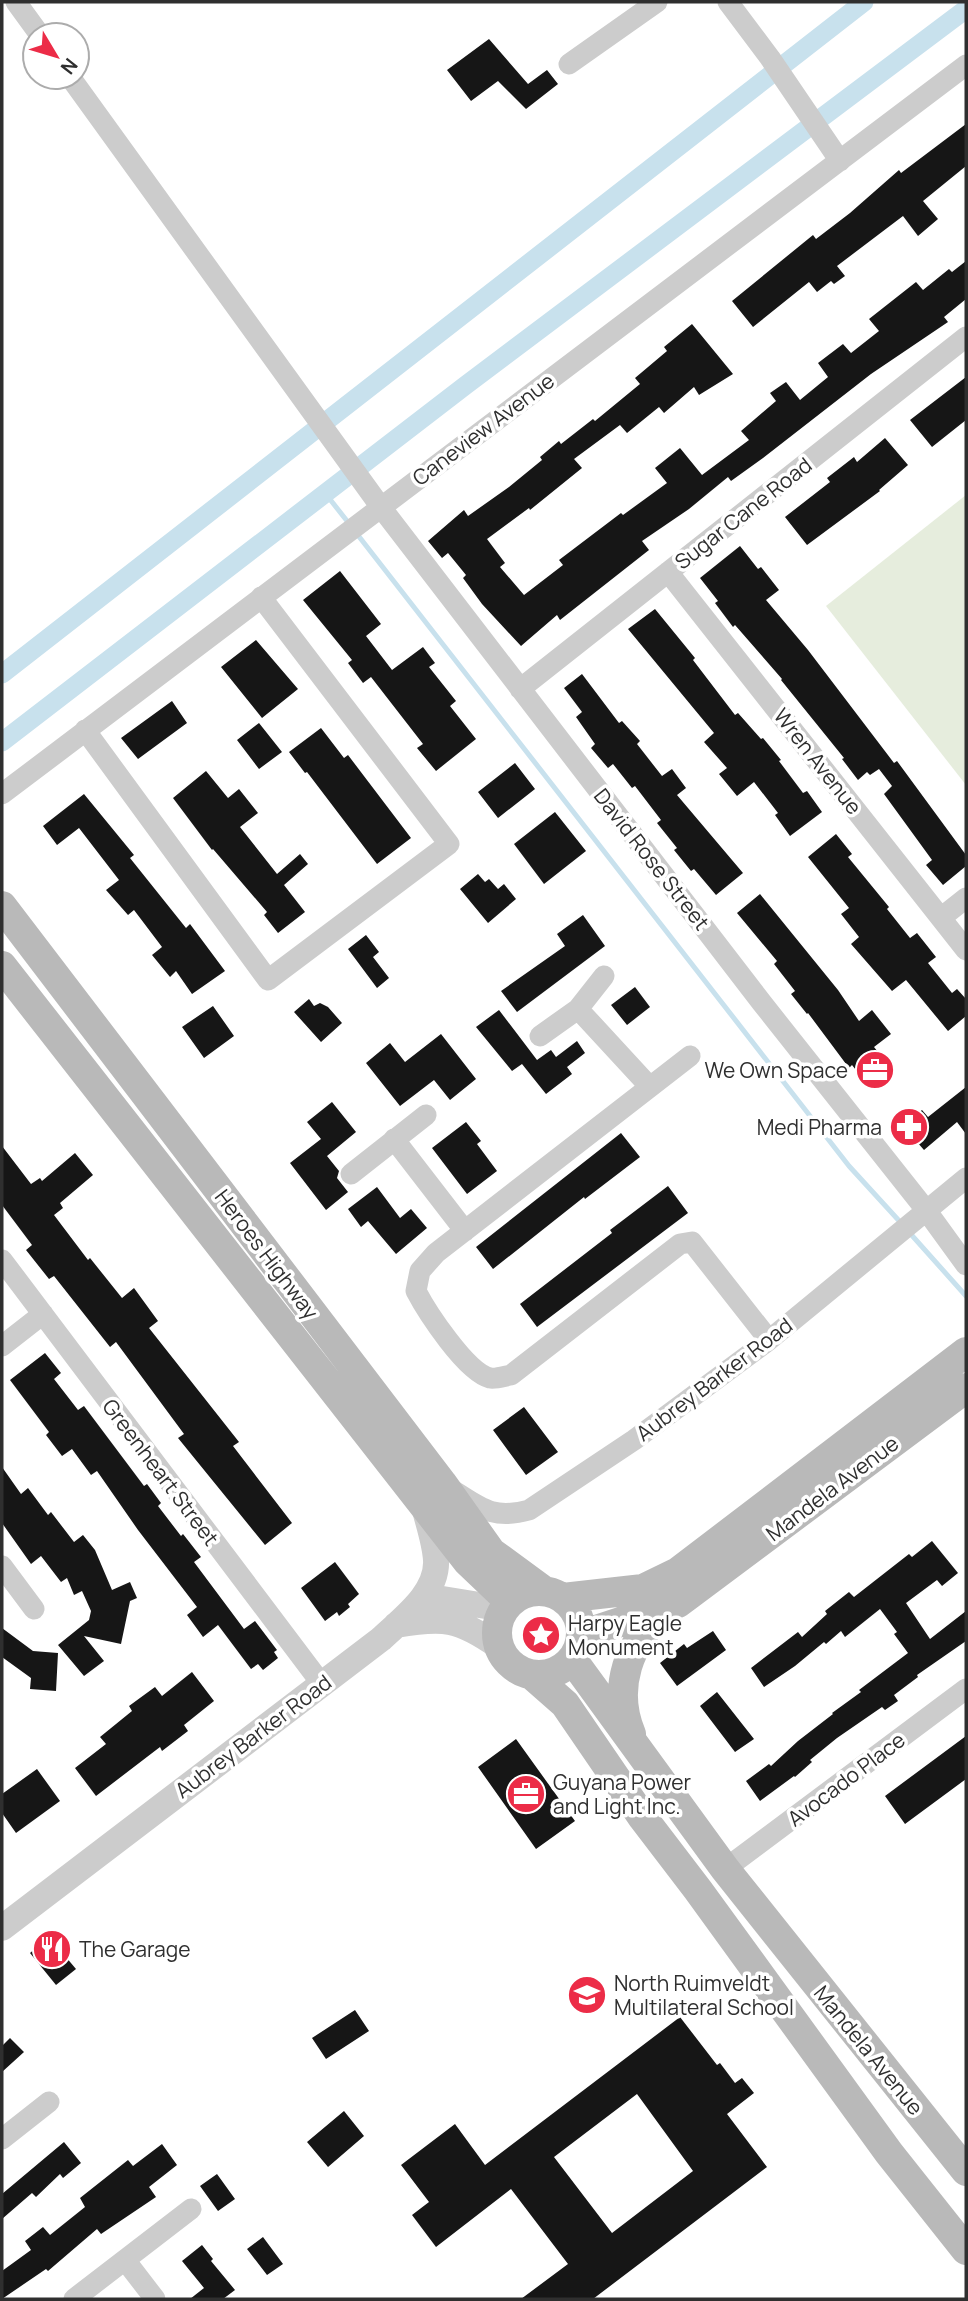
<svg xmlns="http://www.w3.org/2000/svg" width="968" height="2301" font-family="Manrope,sans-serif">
  <rect width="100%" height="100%" fill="#fff"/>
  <path fill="#e6eddd" d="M966,495V785L826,606Z"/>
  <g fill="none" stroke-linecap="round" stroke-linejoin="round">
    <path stroke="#c8e1ed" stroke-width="5" d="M325,493L351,526
      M357,534L849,1166L902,1224
      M908,1231L966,1296"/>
    <path stroke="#c8e1ed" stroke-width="19" d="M2,674L864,2
      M2,742L466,385L966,9"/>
  </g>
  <path fill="#161616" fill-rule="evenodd" d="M489,39L528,84L547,70L558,84L526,109L498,81L471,101L447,70Z
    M966,124V166L923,201L938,219L918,236L903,216L837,266L845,276L834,284L831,281L817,292L809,282L753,327L732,301L813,235L816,239L850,213L899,170L901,173Z
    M966,261V299L944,317L948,322L871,374L763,458L731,481L728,477L689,509L642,541L649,550L560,620L557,615L521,646L482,604L463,578L466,575L448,553L442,558L428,541L464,510L468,516L509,487L542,460L540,457L559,441L561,444L593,419L595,421L640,384L635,378L667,351L664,347L692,324L733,374L699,395L694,387L664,413L659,407L627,433L620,425L574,459L582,468L530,510L529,508L487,539L505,563L500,567L524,595L563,565L559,560L621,513L623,515L667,483L655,468L680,448L702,475L749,440L741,431L776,401L770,393L786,382L800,400L828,377L818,363L843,344L851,353L879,331L869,319L916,282L923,290L949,269L952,272Z
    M966,377V420L932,447L910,420Z
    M885,438L908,465L879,490L880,491L807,545L785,517L830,482L827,478L854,457L857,462Z
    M740,546L758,569L761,567L779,590L766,600L808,650L894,763L897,761L966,855V866L943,885L926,865L932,860L884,794L892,786L879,769L870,775L867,772L858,780L842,759L844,758L781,680L782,679L735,625L733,627L715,603L718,601L700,578Z
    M340,571L381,624L366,636L392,670L423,647L435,663L429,667L456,701L450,706L476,739L436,771L417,748L423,744L371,677L363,683L348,663L352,660L303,600Z
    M655,609L695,658L693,660L735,715L738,713L761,739L763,738L781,760L779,761L803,793L807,791L822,812L790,836L775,815L778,813L754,782L737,796L719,774L727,768L704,742L714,733L628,629Z
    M256,640L298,689L262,718L221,667Z
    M582,674L619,723L622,721L640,741L637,744L662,776L672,769L686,788L677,795L743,873L716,895L694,869L691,871L674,850L677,848L657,823L661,820L635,786L632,788L613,764L608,768L591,748L595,744L576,717L582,712L564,688Z
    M172,701L187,723L138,759L121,738Z
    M259,723L282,752L259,769L237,740Z
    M321,728L344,758L348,755L411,838L377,864L307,772L305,773L289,752Z
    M515,763L535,789L498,818L478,792Z
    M206,771L228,798L239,789L258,813L240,827L277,874L300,854L308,864L284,885L305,912L278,933L264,915L267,912L213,849L212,850L173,798Z
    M84,794L134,855L130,858L186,928L190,924L225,971L192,994L176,971L170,977L152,955L162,947L134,910L128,915L106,890L119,880L79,828L57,845L43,826Z
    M555,812L586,851L544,884L514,844Z
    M836,834L852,854L848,857L889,907L887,909L910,938L917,933L936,957L928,963L952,993L957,989L966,999V1016L948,1031L906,980L892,991L851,944L859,937L841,914L849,908L808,857Z
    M478,874L485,882L489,879L498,889L504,884L516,899L488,923L460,889Z
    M760,894L838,990L859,1021L872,1010L891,1034L874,1047L893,1071L870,1088L852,1065L849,1068L808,1013L807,1014L791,994L795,991L774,964L777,961L737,913Z
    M583,915L605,946L517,1012L501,991L565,946L557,934Z
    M366,935L379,952L373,957L389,978L377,988L348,949Z
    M635,987L650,1007L627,1025L611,1005Z
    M309,999L314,1006L320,1003L328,1007L342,1023L321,1042L294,1012Z
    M213,1006L234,1036L204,1058L182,1027Z
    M499,1010L537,1060L551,1050L556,1057L577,1041L585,1053L567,1067L572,1074L546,1094L522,1064L512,1071L476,1027Z
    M441,1034L476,1079L450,1100L434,1080L400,1106L366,1063L390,1043L405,1062Z
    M966,1087V1134L957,1122L924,1150L903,1126L922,1110L928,1117Z
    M332,1102L356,1132L327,1156L339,1171L337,1178L348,1192L326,1210L290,1163L321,1139L307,1122Z
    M466,1122L481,1141L477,1144L497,1171L467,1194L432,1148Z
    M621,1133L640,1157L585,1199L584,1197L493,1269L476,1247Z
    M2,1146L31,1184L40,1178L42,1181L75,1153L93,1175L60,1203L63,1208L54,1215L88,1260L90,1258L122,1298L134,1288L158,1321L149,1328L239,1442L233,1446L292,1523L265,1545L178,1438L184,1434L116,1342L110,1347L54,1276L49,1279L26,1250L32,1245L2,1205Z
    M668,1186L688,1213L537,1327L520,1304L612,1233L610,1230Z
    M377,1187L400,1218L411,1209L427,1228L396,1254L368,1221L361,1227L348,1209Z
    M45,1353L61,1373L54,1379L78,1410L84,1406L144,1486L147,1484L161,1503L158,1506L181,1536L183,1534L201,1557L194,1562L244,1629L255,1621L277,1650L274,1652L278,1658L263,1670L258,1664L251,1669L218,1625L203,1637L187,1615L197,1607L138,1530L97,1471L91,1475L72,1449L62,1456L46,1435L49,1432L10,1380Z
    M524,1407L558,1452L526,1475L493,1430Z
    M2,1467L21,1494L28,1488L48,1515L51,1512L74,1542L83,1535L95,1550L112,1590L130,1582L137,1598L130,1601L121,1644L84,1636L104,1661L84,1676L58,1645L89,1620L91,1611L82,1591L74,1595L67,1578L61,1582L41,1556L31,1564L2,1523Z
    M932,1541L958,1573L942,1586L937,1580L906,1603L930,1639L966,1611V1641L917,1675L918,1677L894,1695L898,1701L885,1710L882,1707L837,1738L810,1760L812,1762L795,1777L794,1776L760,1801L746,1781L769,1764L771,1766L798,1741L833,1714L832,1713L861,1692L859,1690L908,1653L894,1634L897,1632L880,1609L845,1637L841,1631L826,1644L824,1642L795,1666L764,1687L751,1668L798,1632L802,1637L827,1614L825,1611L849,1592L854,1597L909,1554L912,1557Z
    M335,1562L359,1594L348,1604L350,1607L339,1616L337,1612L325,1621L301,1588Z
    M2,1628L33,1651L58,1653L56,1691L30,1689L31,1678L2,1657Z
    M713,1631L726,1650L677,1686L660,1663L684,1644L687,1648Z
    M192,1672L214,1701L184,1725L188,1731L162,1751L160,1747L96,1796L75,1768L106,1744L100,1737L132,1711L129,1706L155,1687L162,1696Z
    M717,1692L754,1739L735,1752L700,1706Z
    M966,1736V1779L905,1824L885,1796Z
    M516,1739L575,1821L536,1849L478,1767Z
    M37,1769L60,1801L16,1833L2,1813V1794Z
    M49,1937L76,1969L56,1985L30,1953Z
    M355,2010L369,2031L326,2059L312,2038Z
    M680,2017L717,2065L720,2063L735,2083L742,2078L754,2093L727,2114L767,2167L593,2299H521L568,2264L511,2189L436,2247L412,2215L429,2202L401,2165L455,2124L485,2165ZM637,2094L693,2171L612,2233L554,2157Z
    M10,2038L24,2052L2,2072V2046Z
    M344,2111L364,2136L328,2167L307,2142Z
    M64,2142L81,2163L63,2178L60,2174L36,2197L32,2193L2,2219V2194Z
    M162,2144L177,2165L149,2187L156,2197L101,2234L97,2229L48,2271L46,2269L2,2299V2271L31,2250L25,2241L43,2227L50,2235L85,2207L80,2198L128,2160L133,2166Z
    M217,2174L235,2199L218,2211L200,2186Z
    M263,2237L283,2264L267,2275L247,2249Z
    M202,2245L213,2259L211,2261L235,2290L223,2299H190L204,2288L182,2261Z"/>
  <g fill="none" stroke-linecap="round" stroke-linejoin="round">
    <path stroke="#ccc" stroke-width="21" d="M16,2L40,35
      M728,2L770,58L840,161
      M569,64L657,2
      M70,77L380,506L762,1003L926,1210L966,1265
      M668,572L966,950
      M520,689L966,337
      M85,730L268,980L449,844L261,597
      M2,794L966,65
      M942,917L966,898
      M578,1009L650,1087
      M540,1036L578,1009L604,976
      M690,1056L436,1253L420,1271L416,1291C427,1312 466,1372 490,1378C496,1379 505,1376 511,1375L680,1244L692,1242L769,1340
      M394,1139L465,1231
      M351,1174L426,1115
      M2,1260L321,1683
      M2,1346L43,1314
      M451,1489C481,1508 493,1520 529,1510L634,1440L769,1340L966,1178
      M2,1566L34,1609
      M725,1869L966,1689
      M2,2139L49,2102
      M125,2260L155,2299
      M74,2299L191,2209"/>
    <path stroke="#ccc" stroke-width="26" d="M424,1596L504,1609
      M396,1625C443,1617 458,1618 498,1646
      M2,1928L381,1639C403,1618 438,1593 436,1560C435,1542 428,1523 424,1506"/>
    <path stroke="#b9b9b9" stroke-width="30" d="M2,906L442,1483L491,1552L543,1590
      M2,966L468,1562L510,1602
      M497 1633a42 42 0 1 1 84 0a42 42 0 1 1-84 0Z
      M563,1598L643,1589L678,1572L966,1352
      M581,1635L678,1603L966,1388
      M572,1659L725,1869L966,2171
      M532,1675L565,1704L643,1818L698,1890L889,2153L966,2250
      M631,1734C612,1689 628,1640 666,1611"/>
  </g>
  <defs>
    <g id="office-disc" transform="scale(2.0125)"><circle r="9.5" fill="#ec2c47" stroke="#fff"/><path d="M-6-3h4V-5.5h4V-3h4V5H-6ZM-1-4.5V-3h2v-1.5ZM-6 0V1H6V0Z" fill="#fff"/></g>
    <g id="pharmacy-disc" transform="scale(2.0125)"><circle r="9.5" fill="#ec2c47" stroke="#fff"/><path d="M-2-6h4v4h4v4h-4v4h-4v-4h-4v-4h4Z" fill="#fff"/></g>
    <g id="sight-disc" transform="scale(2.0125)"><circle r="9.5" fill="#ec2c47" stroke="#fff"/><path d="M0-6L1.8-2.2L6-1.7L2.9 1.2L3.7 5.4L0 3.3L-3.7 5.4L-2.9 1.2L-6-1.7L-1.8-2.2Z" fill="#fff"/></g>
    <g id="restaurant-disc" transform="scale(2.0125)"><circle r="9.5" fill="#ec2c47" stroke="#fff"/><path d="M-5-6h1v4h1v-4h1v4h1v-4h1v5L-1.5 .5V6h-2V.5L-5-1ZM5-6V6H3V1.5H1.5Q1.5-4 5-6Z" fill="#fff"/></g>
    <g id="school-disc" transform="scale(2.0125)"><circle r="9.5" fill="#ec2c47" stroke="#fff"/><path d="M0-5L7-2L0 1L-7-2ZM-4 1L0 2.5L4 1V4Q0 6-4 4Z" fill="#fff"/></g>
  </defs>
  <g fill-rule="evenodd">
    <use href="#office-disc" x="875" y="1070"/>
    <use href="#pharmacy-disc" x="909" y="1127"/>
    <use href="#sight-disc" x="541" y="1635"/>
    <use href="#office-disc" x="526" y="1794"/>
    <use href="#restaurant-disc" x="52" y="1949"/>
    <use href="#school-disc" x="587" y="1995"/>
  </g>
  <g text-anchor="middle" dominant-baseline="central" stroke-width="7" stroke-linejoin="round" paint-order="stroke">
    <g font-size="21" fill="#2f2f2f" stroke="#fff">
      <text transform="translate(483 429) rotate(-37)">Caneview Avenue</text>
      <text transform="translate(743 513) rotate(-38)">Sugar Cane Road</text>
      <text transform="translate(818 761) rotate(52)">Wren Avenue</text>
      <text transform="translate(652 859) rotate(52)">David Rose Street</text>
      <text transform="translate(267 1254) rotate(53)">Heroes Highway</text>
      <text transform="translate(714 1379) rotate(-37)">Aubrey Barker Road</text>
      <text transform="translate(161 1472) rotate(53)">Greenheart Street</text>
      <text transform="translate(832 1488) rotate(-37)">Mandela Avenue</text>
      <text transform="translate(253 1736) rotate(-37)">Aubrey Barker Road</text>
      <text transform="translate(846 1779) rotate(-37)">Avocado Place</text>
      <text transform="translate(869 2050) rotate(51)">Mandela Avenue</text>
    </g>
    <g font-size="21" fill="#2f2f2f" stroke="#fff" text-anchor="start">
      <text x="848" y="1070" text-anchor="end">We Own Space</text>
      <text x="882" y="1127" text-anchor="end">Medi Pharma</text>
      <text x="568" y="1623">Harpy Eagle<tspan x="568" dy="24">Monument</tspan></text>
      <text x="553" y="1782">Guyana Power<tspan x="553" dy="24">and Light Inc.</tspan></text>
      <text x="79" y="1949">The Garage</text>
      <text x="614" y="1983">North Ruimveldt<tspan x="614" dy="24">Multilateral School</tspan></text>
    </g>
  </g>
  <rect width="968" height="2301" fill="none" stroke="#2f2f2f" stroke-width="7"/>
  <g transform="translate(56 56) rotate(128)"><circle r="33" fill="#ffffff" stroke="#acacac" stroke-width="2"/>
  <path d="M0-5L12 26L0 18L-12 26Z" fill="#ec2c47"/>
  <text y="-10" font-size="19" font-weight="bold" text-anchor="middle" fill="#2f2f2f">N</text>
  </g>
</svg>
